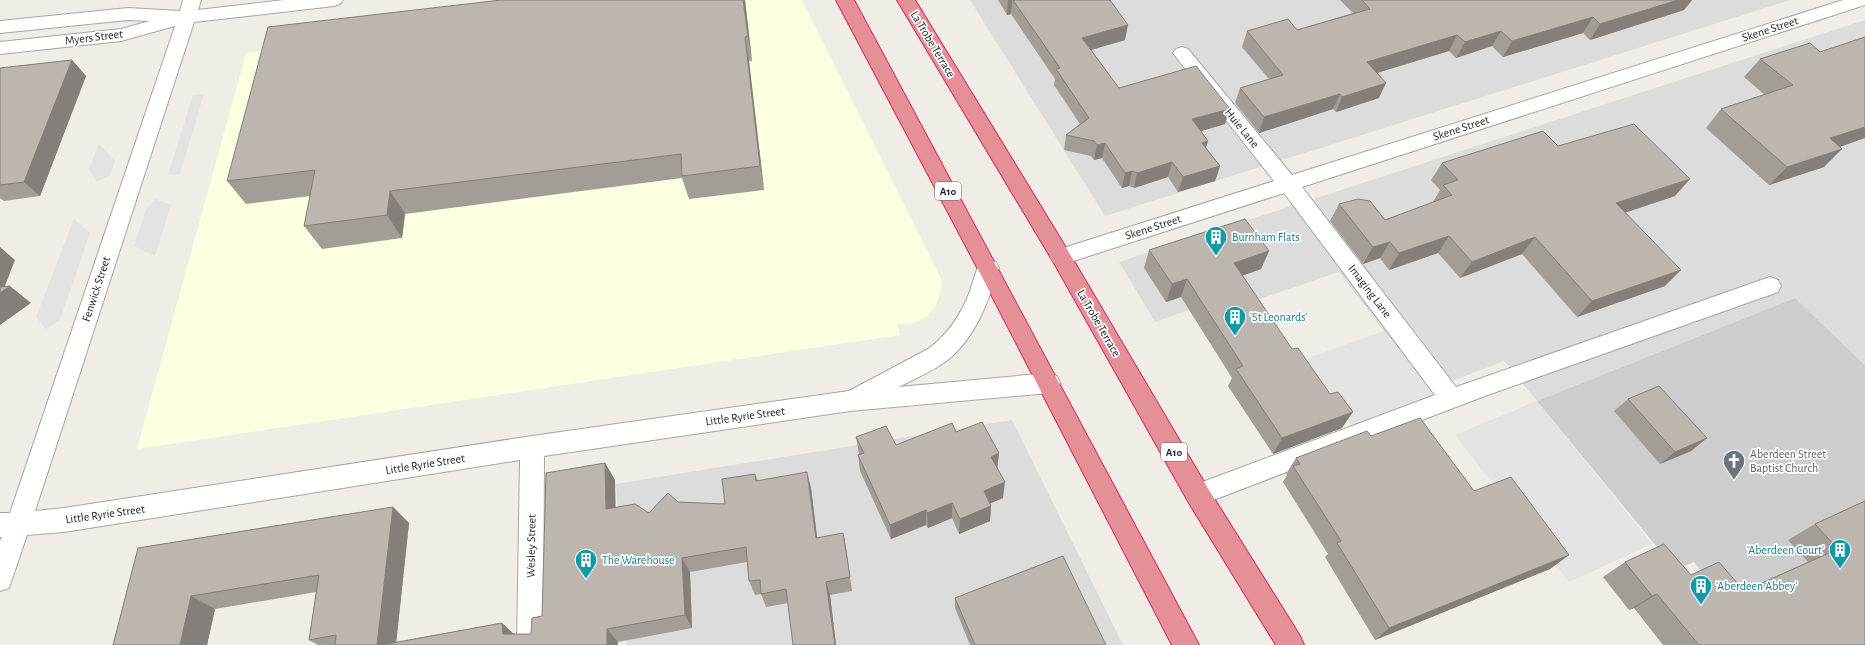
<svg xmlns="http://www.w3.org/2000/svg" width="1865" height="645" font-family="'Alegreya Sans',sans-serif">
  <rect width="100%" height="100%" fill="#f0ede6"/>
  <path fill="#dddcdc" d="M970,0H1790L1105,216Z
    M1865,20V365L1795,298L1537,401L1504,361L1429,390L1339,272L1210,316L1202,305L1155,322L1119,262Z
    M1012,420L1123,645H627L616,484Z"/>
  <path fill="#fcfee0" d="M706,0H802L939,274L942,282L941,290L935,308L926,317L913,323L897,324L900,335L137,449L246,53Z"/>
  <path fill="#cdcdcd" d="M1795,298L1865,365V645H1763L1694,562L1676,570L1537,401Z"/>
  <path fill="#e3e3e3" d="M204,94L180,174L168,175L193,95Z
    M99,144L115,161L110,175L97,182L89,169Z
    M155,199L171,205L155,256L134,246L146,210Z
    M74,219L90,233L60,320L46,329L36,317Z
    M1384,331L1433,394L1352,426L1305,359Z
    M1537,401L1652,544L1569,582L1455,435Z"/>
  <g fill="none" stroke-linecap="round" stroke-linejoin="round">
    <g stroke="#a6a6a6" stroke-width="2">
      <path id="minor" d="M183,0H201L198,10L284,0H343L340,4L334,6L194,22L35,511L64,508L532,436L849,391L928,349C948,334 961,315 970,291C973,282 976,271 980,262L988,260L996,262L999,268C988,302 975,340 945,362C931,372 914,379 899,387L1049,373L1057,376L1060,383L1057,390L1049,393L850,411L544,456L543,645H517L520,460L64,532L27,535L9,588L0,591V541L2,537H0V513H10L175,26L121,41L0,54V42L121,29L150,21L128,20L0,33V21L128,8L180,11Z
        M1843,0H1865V5L1302,187L1456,387L1770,277L1778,280L1781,286L1778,292L1482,397L1198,506L1189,503L1186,495L1189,487L1435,395L1284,193L1061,265L1054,263L1050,257L1054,251L1274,181L1176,57L1173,53L1176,49L1182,47L1188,49L1292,175Z"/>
    </g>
    <g stroke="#d72a56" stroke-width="2">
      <path id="highway" d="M836,0H854L1199,645H1172L980,273Z
        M897,0H915L1068,251L1207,487L1300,636L1304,645H1276L1189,503L1054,263Z"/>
    </g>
    <use href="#minor" fill="#fff" fill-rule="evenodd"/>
    <use href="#highway" fill="#e59098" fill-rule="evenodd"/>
  </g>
  <path fill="#a29d96" d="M745,0L752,61H749L764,190L689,199L682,178L405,214L402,238L322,249L304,226L310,196L246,204L227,181Z
    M998,0H1110L1125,40L1091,50L1119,88L1225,124L1201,131L1208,141L1206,148L1220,166L1215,181L1178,192L1168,177L1134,188L1129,186L1122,188L1102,158L1094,160L1091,156L1064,150L1066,135L1080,124L1054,85L1055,79L1011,14L1007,15Z
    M1340,0H1692L1684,10L1590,40L1583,33L1503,57L1492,46L1456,58L1449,51L1377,73L1379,98L1336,112L1333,109L1259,133L1235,103L1240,88L1269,79L1242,47L1247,31L1297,30L1353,13Z
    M1810,43L1840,147L1824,167L1769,185L1706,128L1721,109L1765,95L1744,77L1760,59Z
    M72,60L86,76L40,196L4,201L0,198V68Z
    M1558,146L1675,196L1625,213L1665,286L1577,317L1522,254L1460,278L1438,253L1389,270L1380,258L1363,264L1330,221L1339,204L1385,220L1433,202L1440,190L1431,180L1442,163Z
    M1149,250L1269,251L1261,269L1242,276L1342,428L1273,454L1228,386L1232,378L1181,297L1166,302L1144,268Z
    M1628,399L1707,438L1691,451L1660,464L1614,411Z
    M956,432L999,453L997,468L1003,498L990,503L991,506L990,521L959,534L952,518L928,528L926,525L891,539L860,471L858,455L859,454L856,437L896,445Z
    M1371,436L1474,491L1569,555L1550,569L1375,640L1325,557L1328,554L1283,482L1287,475L1286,474L1296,458Z
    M605,463L615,480V507L649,513L678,502L725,504L755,474L758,481L811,488L817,538L843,533L846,548L852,591L830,595L836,645H793L788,603L766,607L761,594L755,595L749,581L747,562L690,572L692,628L618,642V645H318L309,640L316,592L215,609L207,645H113L138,548L393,507L409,523L396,642L502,623L513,634H531L542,616Z
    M1865,501V645H1663L1634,608L1629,610L1603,577L1625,562L1691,575L1744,591L1808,562L1788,540L1815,524Z
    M955,598L1106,645H970L955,608Z"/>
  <path fill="#847f7a" d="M743,0H745L752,61L748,36Z
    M1008,0H1012L1011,14L1007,15Z
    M1678,0H1692L1684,10L1590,40L1600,24Z
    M1593,17L1583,33L1503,57L1512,41Z
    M1128,25L1125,40L1080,53L1082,38Z
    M1501,31L1492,46L1456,58L1465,42Z
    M1457,35L1449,51L1360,78L1367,62Z
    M745,37L749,61L764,190L760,166Z
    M72,60L86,76L40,196L24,182Z
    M1386,83L1379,98L1336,112L1342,97Z
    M1340,94L1333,109L1259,133L1264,117Z
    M1230,109L1225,124L1188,135L1192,119Z
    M1865,127V138L1812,157L1830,138Z
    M1208,141L1203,156L1202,143Z
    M1105,143L1102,158L1094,160L1097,145Z
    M1842,149L1824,167L1769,185L1787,167Z
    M1172,162L1168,177L1134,188L1137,173Z
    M1220,166L1215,181L1178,192L1183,177Z
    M1132,171L1129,186L1122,188L1125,173Z
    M1690,179L1675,196L1602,220L1616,203Z
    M390,191L405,214L402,238L387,215Z
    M1449,236L1438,253L1389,270L1399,253Z
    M1535,237L1522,254L1460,278L1472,262Z
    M1390,242L1380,258L1363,264L1373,247Z
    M0,247L15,260L3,291L10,286L31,303L0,325Z
    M1269,251L1261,269L1227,281L1234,263Z
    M1681,270L1665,286L1577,317L1592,301Z
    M1187,279L1181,297L1166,302L1172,284Z
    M1353,412L1342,428L1273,454L1282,438Z
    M1707,438L1691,451L1660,464L1675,452Z
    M999,453L997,470L991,457Z
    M605,463L615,480L616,524L606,509Z
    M807,472L811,488L819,553L816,538Z
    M1005,482L1003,498L982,507L984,491Z
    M952,503V518L928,528L927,513Z
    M991,506L990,521L959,534L960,519Z
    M393,507L409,523L396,645H377Z
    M926,510V525L891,539L890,525Z
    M843,533L846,548L852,591L850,577Z
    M1569,555L1550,569L1375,640L1389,628Z
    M682,558L690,572L692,628L685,615Z
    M826,582L830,595L836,645H835Z
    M1657,594L1634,608L1629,610L1652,596Z
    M191,596L215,609L207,645H180Z
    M502,623L516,636L503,634Z
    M607,629L618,642V645H607Z"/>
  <path fill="#bcb6af" stroke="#847f7a" d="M501,0H743L748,36L745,37L760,166L682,176L681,154L390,191L387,215L304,226L315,170L227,181L268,27Z
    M1013,0H1110L1128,25L1082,38L1119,88L1196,66L1230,109L1192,119L1208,141L1202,143L1220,166L1183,177L1172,162L1137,173L1132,171L1125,173L1105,143L1097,145L1094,141L1066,135L1089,118L1056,69L1060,68Z
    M1362,0H1678L1600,24L1593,17L1512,41L1501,31L1465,42L1457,35L1367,62L1386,83L1342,97L1340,94L1264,117L1240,88L1283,75L1247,31L1288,19L1297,30L1370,9Z
    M1865,37V127L1830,138L1842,149L1787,167L1721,109L1793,85L1760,59L1810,43L1820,52Z
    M72,60L24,182L0,185V68Z
    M1634,124L1690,179L1616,203L1681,270L1592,301L1535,237L1472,262L1449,236L1399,253L1390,242L1373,247L1339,204L1358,199L1370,201L1385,220L1452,195L1443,185L1458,180L1442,163L1543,131L1558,146Z
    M1245,219L1269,251L1234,263L1292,349L1298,348L1330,394L1338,392L1353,412L1282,438L1236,369L1243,366L1187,279L1172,284L1149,250Z
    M10,286L0,293V287Z
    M1659,386L1707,438L1675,452L1628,399Z
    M1420,418L1474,491L1511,477L1569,555L1389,628L1337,543L1341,541L1293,466L1300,464L1296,458L1367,431L1371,436Z
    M982,422L999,453L991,457L1005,482L984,491L991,506L960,519L952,503L927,513L926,510L890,525L858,455L864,453L856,437L886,426L896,445L952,423L956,432Z
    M605,463L606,509L635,504L649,513L668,493L678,502L725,504L722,479L755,474L756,481L807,472L816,538L843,533L850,577L826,582L835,645H793L786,589L761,594L760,580L749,581L746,547L682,558L685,615L607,629V645H382L502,623L503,634H531L532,618L542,616L546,473Z
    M1865,501V645H1699L1657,594L1652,596L1625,562L1664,544L1691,575L1719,562L1744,591L1838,549L1815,524Z
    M393,507L377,645H335L336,635L309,640L319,575L191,596L180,645H113L138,548Z
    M1063,556L1106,645H975L955,598Z"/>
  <defs>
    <g id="building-pin" transform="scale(1.15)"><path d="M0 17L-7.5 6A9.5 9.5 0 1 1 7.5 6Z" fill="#0f9aa8" stroke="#fff"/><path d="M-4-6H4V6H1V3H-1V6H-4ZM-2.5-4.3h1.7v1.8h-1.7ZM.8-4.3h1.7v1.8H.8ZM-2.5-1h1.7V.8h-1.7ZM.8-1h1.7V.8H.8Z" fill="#fff"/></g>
    <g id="church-pin" transform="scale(1.15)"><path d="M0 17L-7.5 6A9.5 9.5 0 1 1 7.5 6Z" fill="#6b7280" stroke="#fff"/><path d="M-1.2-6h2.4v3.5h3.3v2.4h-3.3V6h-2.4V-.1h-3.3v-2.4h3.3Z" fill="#fff"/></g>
  </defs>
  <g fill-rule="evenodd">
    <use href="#building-pin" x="1216" y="237"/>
    <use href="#building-pin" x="1235" y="317"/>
    <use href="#church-pin" x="1734" y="461"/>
    <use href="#building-pin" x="1840" y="550"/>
    <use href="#building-pin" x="586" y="560"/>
    <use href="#building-pin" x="1701" y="586"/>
  </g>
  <g text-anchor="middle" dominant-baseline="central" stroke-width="3.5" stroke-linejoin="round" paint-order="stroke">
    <g fill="#fff" stroke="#626262" stroke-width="1">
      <rect x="935" y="182" width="26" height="18" rx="3"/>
      <rect x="1161" y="443" width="26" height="18" rx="3"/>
    </g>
    <g font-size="11" font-weight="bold" fill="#1f1f1f">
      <text x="948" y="191">A10</text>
      <text x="1174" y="452">A10</text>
    </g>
    <g font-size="12" fill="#1f1f1f" stroke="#fff">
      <text transform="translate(1770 29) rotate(-18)">Skene Street</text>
      <text transform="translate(94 37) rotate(-7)">Myers Street</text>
      <text transform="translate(933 44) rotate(59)">La Trobe Terrace</text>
      <text transform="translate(1242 128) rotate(51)">Huie Lane</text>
      <text transform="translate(1461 128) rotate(-18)">Skene Street</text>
      <text transform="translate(1153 227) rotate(-18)">Skene Street</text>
      <text transform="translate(96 289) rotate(-72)">Fenwick Street</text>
      <text transform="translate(1370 291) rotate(53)">Imaging Lane</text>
      <text transform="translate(1099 323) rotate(60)">La Trobe Terrace</text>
      <text transform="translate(745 416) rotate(-8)">Little Ryrie Street</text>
      <text transform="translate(425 464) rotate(-9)">Little Ryrie Street</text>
      <text transform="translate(105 514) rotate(-8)">Little Ryrie Street</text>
      <text transform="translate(531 546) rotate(-89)">Wesley Street</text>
    </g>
    <g font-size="12" fill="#0d838f" stroke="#fff" text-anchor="start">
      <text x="1232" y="237">Burnham Flats</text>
      <text x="1250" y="317">'St Leonards'</text>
      <text x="1824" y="550" text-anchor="end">'Aberdeen Court'</text>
      <text x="602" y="560">The Warehouse</text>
      <text x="1716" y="586">'Aberdeen Abbey'</text>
    </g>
    <g font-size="12" fill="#5b616d" stroke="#fff" text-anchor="start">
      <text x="1750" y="454">Aberdeen Street<tspan x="1750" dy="14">Baptist Church</tspan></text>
    </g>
  </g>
</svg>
